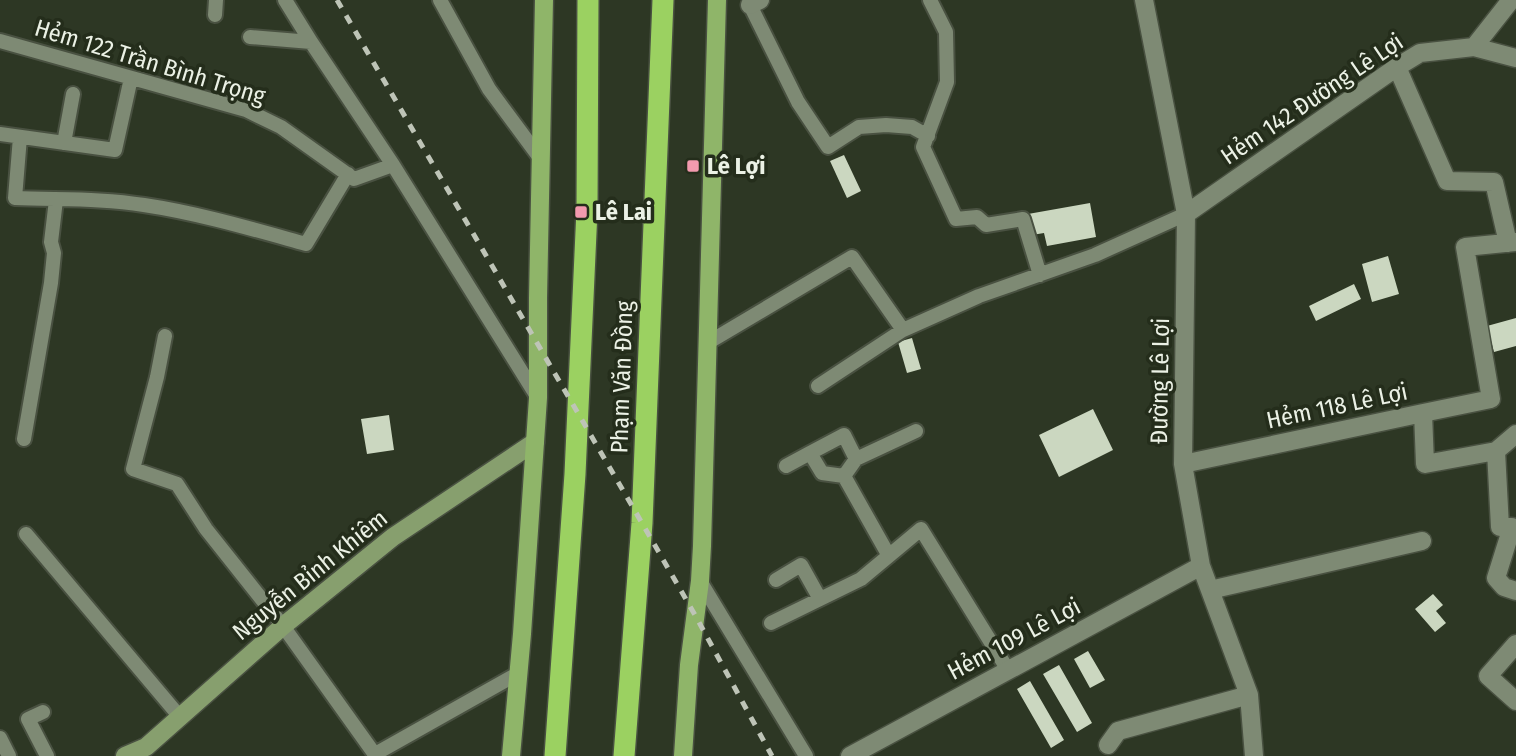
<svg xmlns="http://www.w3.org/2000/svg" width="1516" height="756" font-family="'Fira Sans Condensed',sans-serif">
  <rect width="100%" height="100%" fill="#2d3724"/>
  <path fill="#cbd7c0" d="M844,155L861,191L847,198L830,161Z
    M1090,203L1096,237L1047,246L1044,233L1032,235L1028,214Z
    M1388,256L1399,294L1372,302L1362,264Z
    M1354,284L1361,299L1316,321L1309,306Z
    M1516,318V346L1494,352L1487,326Z
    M912,338L921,369L907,373L898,342Z
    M1093,409L1113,450L1059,477L1039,435Z
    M389,415L394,450L367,454L361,419Z
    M1433,594L1443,605L1436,611L1446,623L1435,632L1415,609Z
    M1088,651L1105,680L1090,688L1074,659Z
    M1059,665L1092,723L1077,732L1043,674Z
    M1030,681L1064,740L1051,748L1017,689Z"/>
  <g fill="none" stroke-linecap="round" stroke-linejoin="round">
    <g stroke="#495141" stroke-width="18">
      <path id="lane" d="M285,0L311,42L393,165L538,398
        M440,0L489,89L540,158
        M930,0L946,32L947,82L923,147L956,219L977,217L986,225L1023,219L1040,275
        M750,5L798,102L828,147L859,127L886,125L912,127L928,136
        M215,15L216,0
        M250,37L311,42
        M0,41L246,110L281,127L354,179L393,165
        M0,134L115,150L131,78
        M20,137L15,198C57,200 101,198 144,205C198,213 252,229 306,244L348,174
        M64,143L73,94
        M165,336L157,377L133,469L177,484L206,529L283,626L376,756
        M709,342L852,257L903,330
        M818,386L903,330L979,296L1095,255L1186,214
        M24,439L51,283L54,253L51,242L56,200
        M810,453L844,435L856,459
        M786,466L810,453L822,473L844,476L889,556
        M844,476L856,459L916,431
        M26,534L180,717
        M776,580L801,565L820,599
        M700,581L806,756
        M771,623L861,579L921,529L1008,670
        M43,712L28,719L47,756
        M0,738L9,756
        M375,754L519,673"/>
    </g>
    <g stroke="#495141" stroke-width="21">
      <path id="street" d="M1144,0L1186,214L1183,464L1201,566L1249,695L1254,756
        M750,5L760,0
        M1474,47L1511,0
        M1397,67L1447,181L1494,182L1508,243
        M1186,214L1397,67L1420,53L1474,47L1516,58
        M1423,413L1491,399L1465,247L1516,242
        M1496,451L1516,434
        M1183,464L1423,413L1425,464L1496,451L1500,527H1512L1496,578L1504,587L1516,591
        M1210,590L1422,541
        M1516,644L1488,676L1516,701
        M1108,745L1118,731L1249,695
        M850,756L1201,566"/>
    </g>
    <g stroke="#495141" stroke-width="21">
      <path id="secondary" d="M125,756L146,747L283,626L393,537L535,442"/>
    </g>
    <g stroke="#495141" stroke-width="21">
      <path id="primary" d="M511,756L522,634L538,398V298L544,0
        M683,756L689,665L700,581L702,546L717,0"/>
    </g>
    <g stroke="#495141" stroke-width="24">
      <path id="highway" d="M555,756L575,474L587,210L588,0
        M624,756L642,523L663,0"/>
    </g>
    <use href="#lane" stroke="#7e8a74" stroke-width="14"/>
    <use href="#street" stroke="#7e8a74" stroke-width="18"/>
    <use href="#secondary" stroke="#879f6e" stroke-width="18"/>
    <use href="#primary" stroke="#8fb569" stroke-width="18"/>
    <use href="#highway" stroke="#9bd161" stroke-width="21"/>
    <path stroke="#bec4b7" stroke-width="5" stroke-dasharray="9 9" stroke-linecap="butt" d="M337,0L642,523L695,615L772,756"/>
  </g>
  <g fill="#f29aae" stroke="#242d1b" stroke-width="2.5">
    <rect x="686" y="159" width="14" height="14" rx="3.5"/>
    <rect x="574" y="205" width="14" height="14" rx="3.5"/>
  </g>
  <g text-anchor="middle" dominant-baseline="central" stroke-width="7" stroke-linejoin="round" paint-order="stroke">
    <g font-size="24" fill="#ebf1e5" stroke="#242d1b">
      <text transform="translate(150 62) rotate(17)">Hẻm 122 Trần Bình Trọng</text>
      <text transform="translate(1312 99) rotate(-34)">Hẻm 142 Đường Lê Lợi</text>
      <text transform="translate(622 377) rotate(-88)">Phạm Văn Đồng</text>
      <text transform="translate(1160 381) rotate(-89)">Đường Lê Lợi</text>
      <text transform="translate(1337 406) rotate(-12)">Hẻm 118 Lê Lợi</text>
      <text transform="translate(310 575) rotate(-39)">Nguyễn Bỉnh Khiêm</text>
      <text transform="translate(1014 639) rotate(-28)">Hẻm 109 Lê Lợi</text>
    </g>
    <g font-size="24" font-weight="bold" fill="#ebf1e5" stroke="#242d1b" text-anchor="start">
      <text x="707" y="166">Lê Lợi</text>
      <text x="595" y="212">Lê Lai</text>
    </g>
  </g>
</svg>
